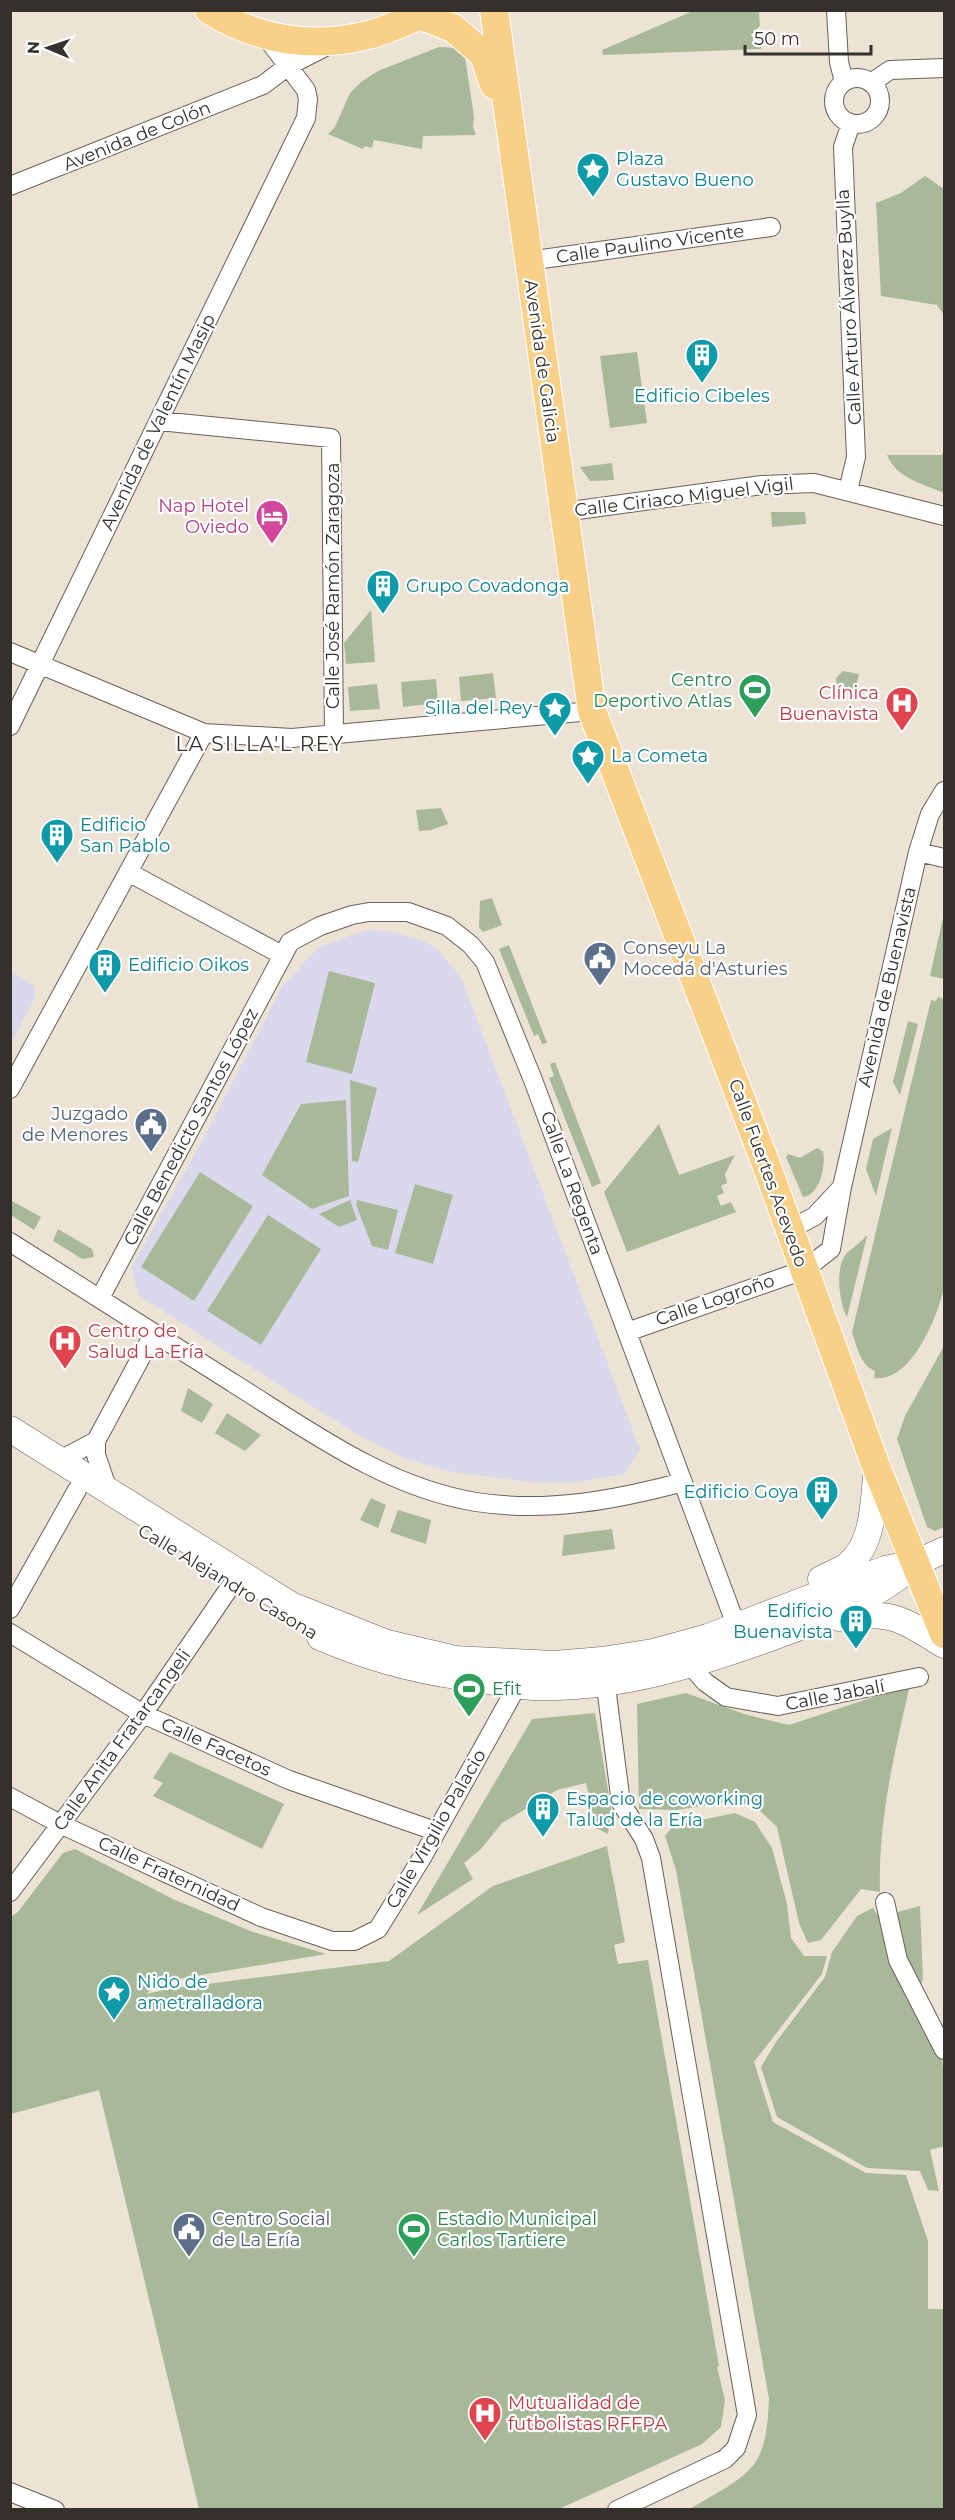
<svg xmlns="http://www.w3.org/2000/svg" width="955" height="2520" font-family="Montserrat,sans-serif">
  <rect width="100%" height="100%" fill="#ece3d5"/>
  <path fill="#dad8ed" d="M367,930L390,931L424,941L437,949L461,977L640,1449L625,1474L573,1483H536L452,1472L406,1459L356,1434L139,1296L131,1268L203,1139L283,985L319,947Z
    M11,971L33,985L36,996L11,1044Z"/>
  <path fill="#a8b999" d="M693,11H759L761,49L603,55L602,50Z
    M439,47L456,48L465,57L474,117L473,127L476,135L423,136L422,149L374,140L372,148L365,146L363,149L328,134L335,127L350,93L361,82L378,71Z
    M925,176L944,189V315L937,305L881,296L876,203L901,193Z
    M637,352L647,423L610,428L600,356Z
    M944,447V493C923,484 896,478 887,455H942Z
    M612,463L614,480L590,481L580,467Z
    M771,512H805L806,524L772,527Z
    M371,610L375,662L346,664L344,643Z
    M843,671L859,674L854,693L842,690L837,685L836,678Z
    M493,673L496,698L461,701L459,677Z
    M436,679L438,703L403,707L401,682Z
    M377,684L380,709L350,711L348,687Z
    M441,808L448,824L431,830L419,831L416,810Z
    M492,898L502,925L483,932L479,927L480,901Z
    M944,913V979L930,976Z
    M509,945L547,1043L542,1044L538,1034L534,1036L499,949Z
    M329,971L375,983L352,1074L306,1062Z
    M938,997L944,999V1288C937,1318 911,1383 874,1378L875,1371C860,1365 857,1346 852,1332L931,1000L936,1001Z
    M908,1021L918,1024L900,1095L893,1082Z
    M555,1062L601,1183L592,1187L549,1078L554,1076L550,1064Z
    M350,1080L377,1088L358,1162L352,1161Z
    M346,1100L349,1196L312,1209L262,1175L301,1104Z
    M659,1124L679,1175L735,1155L725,1174L727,1183L721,1186L724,1193L717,1196L721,1206L731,1202L736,1212L627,1252L604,1192Z
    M892,1128L876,1196L866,1169L873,1139Z
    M817,1148L823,1151C826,1166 820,1195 803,1197L786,1157L788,1154L800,1158Z
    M200,1172L253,1206L194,1301L141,1267Z
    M415,1184L453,1195L433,1264L395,1253Z
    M10,1200L41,1217L34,1230L11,1215Z
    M350,1200L357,1220L339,1227L319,1214Z
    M357,1200L398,1210L388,1250L372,1246L356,1205Z
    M268,1215L321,1249L261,1345L207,1311Z
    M58,1229L92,1249L94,1257L82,1259L53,1241Z
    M866,1236H867L847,1317C839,1303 834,1264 848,1252C854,1247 860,1243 866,1236Z
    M944,1346V1527L935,1531L927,1527L897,1439L905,1416Z
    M188,1388L213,1404L202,1423L181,1411Z
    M227,1413L261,1435L245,1451L215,1433Z
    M371,1498L386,1505L378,1528L360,1520Z
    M398,1510L431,1520L426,1544L390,1532Z
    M612,1529L615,1549L562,1556L564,1535Z
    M910,1685C894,1754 878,1822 880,1892L861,1889L821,1940L808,1943L799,1923L777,1827L753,1804L724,1803L676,1810L639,1809L637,1704L686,1693L744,1714L789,1725Z
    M595,1713L611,1808L608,1834L596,1828L586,1783L557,1790L502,1823L481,1849L464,1863L473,1879L417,1915L532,1719Z
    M170,1752L284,1804L262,1849L153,1796L163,1783L153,1778Z
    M735,1813L755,1822L772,1848L787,1904L791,1938L804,1956H827L822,1974L754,2062L773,2122L866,2173L906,2175L928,2241V2309H944V2509H690C710,2496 740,2483 755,2463C767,2445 768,2419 769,2399L676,1870L665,1836L673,1826Z
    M607,1846L625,1942L614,1945L618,1964L648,1960L719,2366L717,2367L725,2400L721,2427L702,2444L559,2509H199L99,2090L11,2114V1916L17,1913L63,1853L75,1849L175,1900L253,1932L326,1954L160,1982L146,1994L168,1989L389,1961L493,1886Z
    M920,1906L923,1979L912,2009L942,2060L944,2075V2146L930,2150L939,2191L928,2190L920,2171L867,2168L777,2117L761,2067L776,2042L825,1977L832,1952L857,1916L873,1908L879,1917Z"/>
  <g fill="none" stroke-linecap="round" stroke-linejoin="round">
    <g stroke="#696155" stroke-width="20">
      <path id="minor" d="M836,10L839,62L844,82
        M834 101a23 23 0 1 1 46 0a23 23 0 1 1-46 0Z
        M871,83L890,70L944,68
        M10,186L263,85L288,66L329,45
        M528,261L771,227
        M159,421L331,438L334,734
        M848,491L856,457L843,147L851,123
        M563,512L762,485L814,483L944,516
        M10,652L204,733L292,738L592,711
        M10,726L306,118L308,99L306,90L266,37
        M918,852L944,858
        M128,872L282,955
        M10,1089L204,733
        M789,1230L815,1216L842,1187
        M10,1242C85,1289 159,1336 233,1383C310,1431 385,1487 476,1502C546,1513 616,1500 683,1482
        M100,1298L290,942L320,926L352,915L369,912H408L447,926L471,945L485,962L533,1080L736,1625
        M627,1332L804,1270L831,1249L842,1187L918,852L930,814L944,791
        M60,1460L96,1441
        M108,1490L96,1455V1441L154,1333
        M10,1609L77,1490
        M10,1633L143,1714L289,1780L435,1831
        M691,1666L705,1682L726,1697L778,1706L919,1677
        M604,1671L621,1803L644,1839L651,1858L747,2415L736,2448L725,2459L617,2510
        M10,1797L60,1824L261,1917L332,1941H354L378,1929L423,1856L517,1686
        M10,1892L143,1714L230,1587
        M885,1902L898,1960L944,2050
        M10,2492L55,2510"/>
    </g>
    <g stroke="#696155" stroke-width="27">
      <path id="secondary" d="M10,1429L291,1605L387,1643L455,1659L554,1664L602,1660L653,1652L708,1637L885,1569L916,1563L944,1550
        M821,1579C830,1574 843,1570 850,1563C875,1541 873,1499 877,1469
        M839,1618C891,1610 902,1619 944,1645
        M320,1637C366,1657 413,1670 463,1677C487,1680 511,1686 535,1687C618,1689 696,1665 773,1637C822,1619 874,1600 913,1565"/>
    </g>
    <g stroke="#fff" stroke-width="30">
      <path id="trunk" d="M209,10C258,40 312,49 368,35C390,30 411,18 432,10
        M494,10L592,711L767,1167L877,1469L944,1634
        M419,15L453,28L484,55L494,85"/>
    </g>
    <use href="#minor" stroke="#fff" stroke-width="18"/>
    <use href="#secondary" stroke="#fff" stroke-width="26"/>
    <use href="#trunk" stroke="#f8d088" stroke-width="28"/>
  </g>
  <defs>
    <g id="sight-pin" transform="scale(1.725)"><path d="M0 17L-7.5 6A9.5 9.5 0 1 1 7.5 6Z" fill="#0f9aa8" stroke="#fff"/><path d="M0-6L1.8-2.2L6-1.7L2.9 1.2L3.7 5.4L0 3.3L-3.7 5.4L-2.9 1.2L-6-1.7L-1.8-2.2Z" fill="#fff"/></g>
    <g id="building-pin" transform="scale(1.725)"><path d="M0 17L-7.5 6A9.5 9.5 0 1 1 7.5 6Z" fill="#0f9aa8" stroke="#fff"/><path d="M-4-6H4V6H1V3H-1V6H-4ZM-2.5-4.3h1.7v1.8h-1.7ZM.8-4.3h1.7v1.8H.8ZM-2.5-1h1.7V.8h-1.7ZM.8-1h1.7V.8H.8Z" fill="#fff"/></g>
    <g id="hotel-pin" transform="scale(1.725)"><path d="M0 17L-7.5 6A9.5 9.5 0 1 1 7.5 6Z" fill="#d1479c" stroke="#fff"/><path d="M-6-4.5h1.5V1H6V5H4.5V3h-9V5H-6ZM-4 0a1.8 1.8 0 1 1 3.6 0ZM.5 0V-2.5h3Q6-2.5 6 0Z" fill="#fff"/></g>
    <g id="stadium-pin" transform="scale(1.725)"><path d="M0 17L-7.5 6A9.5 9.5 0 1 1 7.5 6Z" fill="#2e9e5b" stroke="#fff"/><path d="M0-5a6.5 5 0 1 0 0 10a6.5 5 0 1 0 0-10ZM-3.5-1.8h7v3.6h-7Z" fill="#fff"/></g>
    <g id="hospital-pin" transform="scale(1.725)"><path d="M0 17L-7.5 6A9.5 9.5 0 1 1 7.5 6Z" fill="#e0444e" stroke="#fff"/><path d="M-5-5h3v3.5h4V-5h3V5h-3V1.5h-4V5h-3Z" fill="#fff"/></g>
    <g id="civic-pin" transform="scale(1.725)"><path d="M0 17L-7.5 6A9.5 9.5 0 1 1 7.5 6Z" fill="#5c6f8a" stroke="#fff"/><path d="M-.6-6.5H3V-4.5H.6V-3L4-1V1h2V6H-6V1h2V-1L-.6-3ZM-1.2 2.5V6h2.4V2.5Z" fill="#fff"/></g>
  </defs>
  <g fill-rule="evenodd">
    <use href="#sight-pin" x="593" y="169"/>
    <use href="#building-pin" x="702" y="355"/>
    <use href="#hotel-pin" x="272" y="516"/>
    <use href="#building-pin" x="383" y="586"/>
    <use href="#stadium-pin" x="755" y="690"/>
    <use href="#hospital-pin" x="902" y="703"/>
    <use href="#sight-pin" x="555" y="708"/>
    <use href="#sight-pin" x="588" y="756"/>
    <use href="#building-pin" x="57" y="835"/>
    <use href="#civic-pin" x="600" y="958"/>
    <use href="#building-pin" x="105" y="965"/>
    <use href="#civic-pin" x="151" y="1124"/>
    <use href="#hospital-pin" x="65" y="1341"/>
    <use href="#building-pin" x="822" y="1492"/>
    <use href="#building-pin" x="856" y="1621"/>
    <use href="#stadium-pin" x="469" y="1689"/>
    <use href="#building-pin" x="543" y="1809"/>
    <use href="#sight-pin" x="114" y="1992"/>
    <use href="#civic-pin" x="189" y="2229"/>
    <use href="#stadium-pin" x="414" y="2229"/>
    <use href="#hospital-pin" x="485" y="2413"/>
  </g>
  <g text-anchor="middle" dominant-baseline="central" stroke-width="4.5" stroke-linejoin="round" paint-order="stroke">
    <g font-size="18" fill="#34302b" stroke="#fff">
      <text transform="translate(137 136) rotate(-22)">Avenida de Colón</text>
      <text transform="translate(650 244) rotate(-8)">Calle Paulino Vicente</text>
      <text transform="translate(849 307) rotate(-93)">Calle Arturo Álvarez Buylla</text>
      <text transform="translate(542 361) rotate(82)">Avenida de Galicia</text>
      <text transform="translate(158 422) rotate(-64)">Avenida de Valentín Masip</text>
      <text transform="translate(684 497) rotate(-7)">Calle Ciriaco Miguel Vigil</text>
      <text transform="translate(333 586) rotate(-90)">Calle José Ramón Zaragoza</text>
      <text transform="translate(887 987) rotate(-77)">Avenida de Buenavista</text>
      <text transform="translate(191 1127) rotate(-62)">Calle Benedicto Santos López</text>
      <text transform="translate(768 1173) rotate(70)">Calle Fuertes Acevedo</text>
      <text transform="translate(572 1183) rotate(70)">Calle La Regenta</text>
      <text transform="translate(715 1300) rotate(-19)">Calle Logroño</text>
      <text transform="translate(228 1582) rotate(31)">Calle Alejandro Casona</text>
      <text transform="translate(835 1695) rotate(-11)">Calle Jabalí</text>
      <text transform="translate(122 1740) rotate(-54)">Calle Anita Fratarcangeli</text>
      <text transform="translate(216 1747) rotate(24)">Calle Facetos</text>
      <text transform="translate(436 1829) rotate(-60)">Calle Virgilio Palacio</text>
      <text transform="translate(169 1874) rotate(25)">Calle Fraternidad</text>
    </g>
    <g font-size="18" fill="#0d838f" stroke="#fff" text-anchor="start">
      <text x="616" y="159">Plaza<tspan x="616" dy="21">Gustavo Bueno</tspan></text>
      <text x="702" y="396" text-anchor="middle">Edificio Cibeles</text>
      <text x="406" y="586">Grupo Covadonga</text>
      <text x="532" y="708" text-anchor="end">Silla del Rey</text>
      <text x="611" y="756">La Cometa</text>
      <text x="80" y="825">Edificio<tspan x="80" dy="21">San Pablo</tspan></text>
      <text x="128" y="965">Edificio Oikos</text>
      <text x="799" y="1492" text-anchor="end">Edificio Goya</text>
      <text x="833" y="1611" text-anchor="end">Edificio<tspan x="833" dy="21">Buenavista</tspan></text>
      <text x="566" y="1799">Espacio de coworking<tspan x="566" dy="21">Talud de la Ería</tspan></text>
      <text x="137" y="1982">Nido de<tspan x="137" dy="21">ametralladora</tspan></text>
    </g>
    <g font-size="18" fill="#b23c85" stroke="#fff" text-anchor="end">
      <text x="249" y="506">Nap Hotel<tspan x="249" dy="21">Oviedo</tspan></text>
    </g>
    <g font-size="18" fill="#27864d" stroke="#fff" text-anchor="start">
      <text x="732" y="680" text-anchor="end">Centro<tspan x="732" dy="21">Deportivo Atlas</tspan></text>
      <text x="492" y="1689">Efit</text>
      <text x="437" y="2219">Estadio Municipal<tspan x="437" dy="21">Carlos Tartiere</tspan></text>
    </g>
    <g font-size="18" fill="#be3a42" stroke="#fff" text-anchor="start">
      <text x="879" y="693" text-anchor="end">Clínica<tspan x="879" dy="21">Buenavista</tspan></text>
      <text x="88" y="1331">Centro de<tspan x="88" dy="21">Salud La Ería</tspan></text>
      <text x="508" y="2403">Mutualidad de<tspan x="508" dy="21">futbolistas RFFPA</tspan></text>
    </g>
    <g font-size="18" fill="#4e5e75" stroke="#fff" text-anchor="start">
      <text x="623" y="948">Conseyu La<tspan x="623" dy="21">Mocedá d'Asturies</tspan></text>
      <text x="128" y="1114" text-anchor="end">Juzgado<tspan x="128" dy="21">de Menores</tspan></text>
      <text x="212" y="2219">Centro Social<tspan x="212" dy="21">de La Ería</tspan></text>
    </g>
    <g font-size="20" letter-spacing="1.5" fill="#34302b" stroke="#fff">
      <text x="260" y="744">LA SILLA'L REY</text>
    </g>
  </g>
  <rect width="955" height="2520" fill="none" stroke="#34302b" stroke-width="24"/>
  <g transform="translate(48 48) rotate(272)" stroke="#ffffff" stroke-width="4.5" paint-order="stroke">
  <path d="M0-4.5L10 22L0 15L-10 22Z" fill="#34302b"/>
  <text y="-9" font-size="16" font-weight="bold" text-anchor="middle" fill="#34302b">N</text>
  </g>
  <path d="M745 45v9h126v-9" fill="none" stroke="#34302b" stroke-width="3"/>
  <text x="754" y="45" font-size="18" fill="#34302b" stroke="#ffffff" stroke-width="4.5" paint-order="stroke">50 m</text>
</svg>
